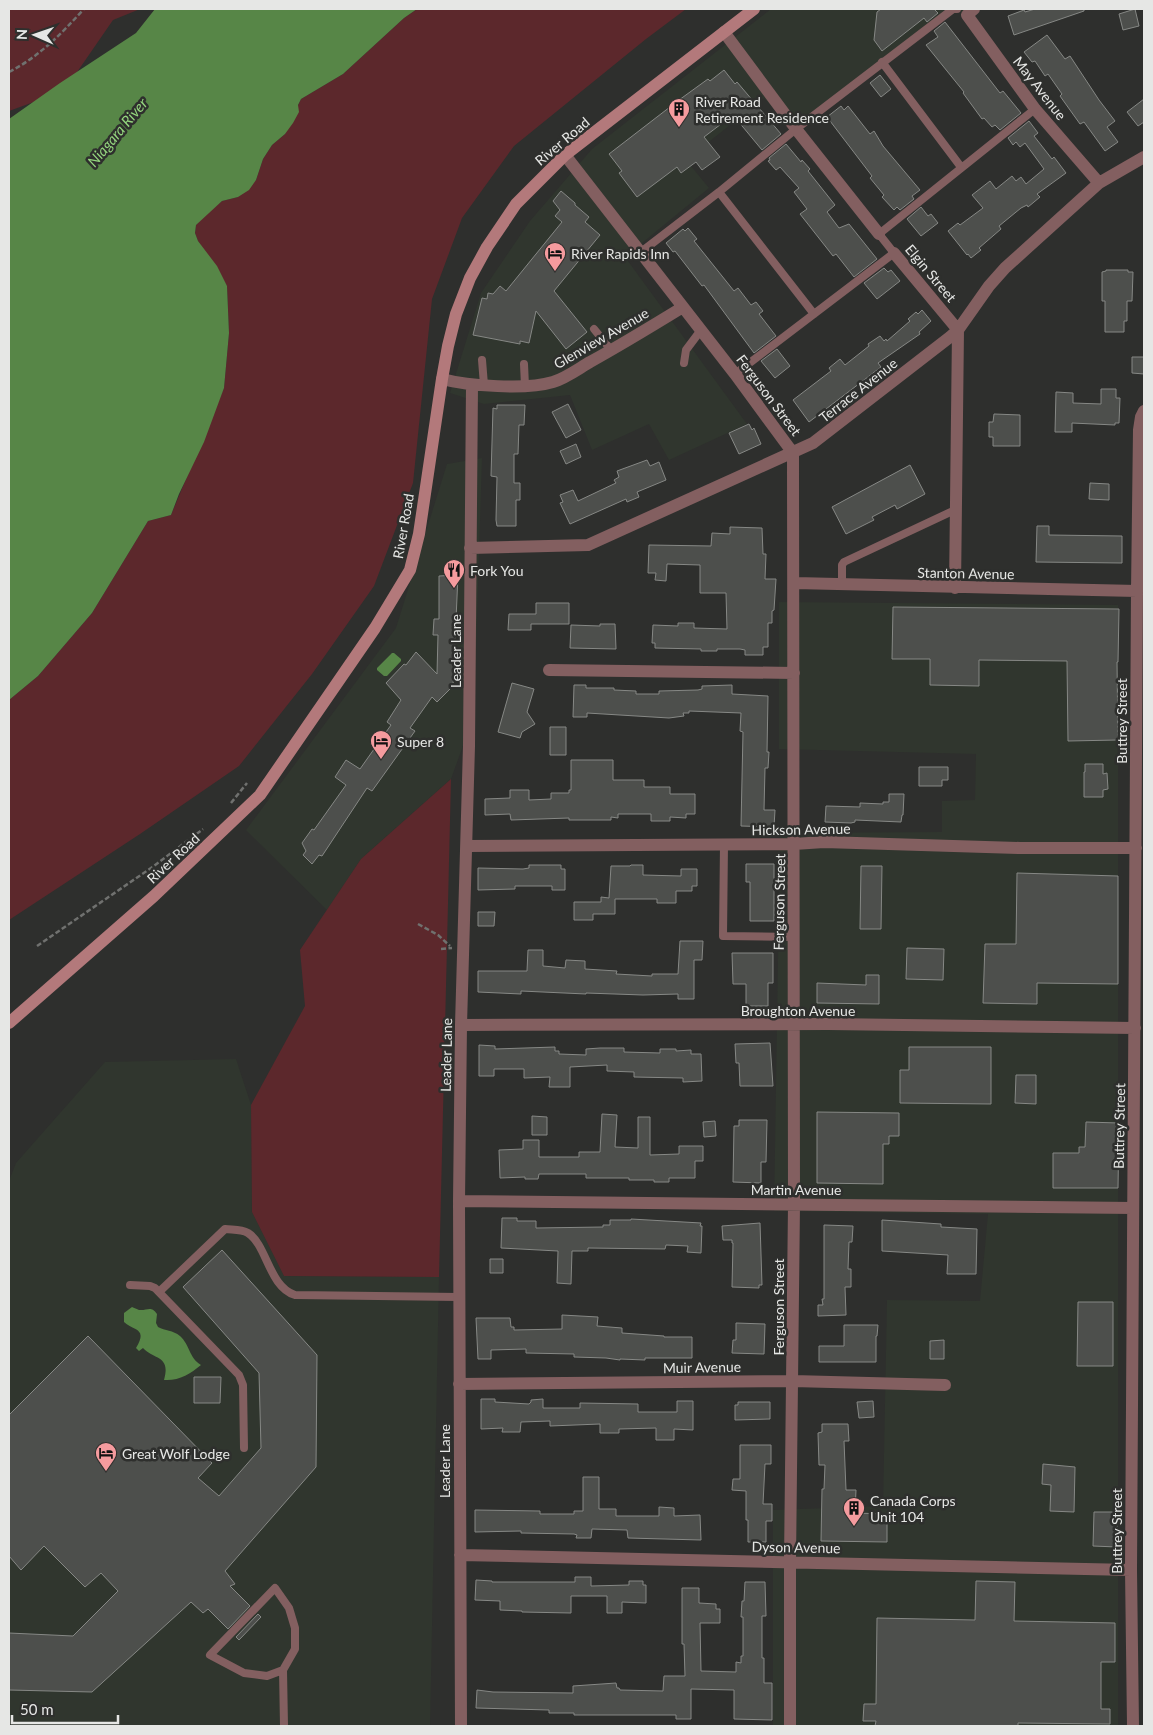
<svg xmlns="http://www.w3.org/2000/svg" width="1153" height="1735" font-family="Lato,sans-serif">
  <rect width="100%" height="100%" fill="#2e2f2d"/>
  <path fill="#30362e" d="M771,9H978L945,15L795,133L764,98L686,160L709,188L625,257L747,424L669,460L649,424L592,450L570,395L484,404L450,393L481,293L530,221L592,149Z
    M482,458L474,715L451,779L361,859L327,910L246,830L396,628L447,464Z
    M779,602L1118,605V1726H773V1510L883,1506L887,1300L980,1301L988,1214L774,1211L780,833L942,832V801L975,800L976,754L779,749Z
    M236,1059L251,1105L252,1212L284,1276L439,1277L430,1726H9V1181L16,1163L105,1062Z"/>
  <path fill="#5c282c" d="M9,9H140L113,20L64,91L9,111Z
    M417,9H686L646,39L514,146L462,218L432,299L413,483L374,586L312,674L239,766L140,834L9,920V700L38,676L92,613L148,521L171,515L224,388L229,333L227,286L198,241L195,233L196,225L203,217L222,201L238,197L256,180L263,159L272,145L285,134L301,99L343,74L404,18Z
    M451,779L439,1277L284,1276L252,1212L251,1105L305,1006L300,950L361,859Z"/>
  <path fill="#578647" d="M155,9H417L404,18L343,74L301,99L298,105L299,112L293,123L285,134L272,145L263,159L256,180L249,190L238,197L222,201L196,225L195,233L198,241L217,266L227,286L229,333L224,388L204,442L179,494L171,515L148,521L92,613L38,676L9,700V119L60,83L136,33Z
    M392,653H394L401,659V661L387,676H384L377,670V668Z
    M132,1307C134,1308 137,1309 139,1310C147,1311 151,1305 157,1314L156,1323L158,1327C165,1331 173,1330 180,1336C190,1345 189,1358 201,1365C190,1374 179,1381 164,1380C171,1355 154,1360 143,1348L139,1351L136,1348C148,1328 134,1331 124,1322V1313Z"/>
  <path fill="#4d4f4c" stroke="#868885" d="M881,9H937L935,10L938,13L927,22L924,18L882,51L874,40L877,12Z
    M1035,9H1084V11L1014,35L1008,16L1024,10L1025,12Z
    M1135,9L1139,26L1123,30L1119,14Z
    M945,22L1000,93L1003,91L1021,113L1000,130L995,125L992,127L984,118L982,119L963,93L964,92L926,45L938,37L934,31Z
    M1047,35L1065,59L1070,56L1099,100L1115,121L1107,127L1118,142L1105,151L1084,122L1080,124L1060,96L1062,94L1048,74L1045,76L1035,61L1032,62L1024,52Z
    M724,70L735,84L737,82L781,134L762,150L733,115L704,137L720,157L702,170L696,162L681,173L677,167L637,197L619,173L622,171L609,154L679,100L708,79L710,81Z
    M880,75L891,89L881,97L870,83Z
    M1144,99V122L1138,126L1127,112Z
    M841,106L844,110L848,106L870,134L874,131L883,146L920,190L912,196L914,199L900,210L897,207L894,210L882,197L884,195L870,178L872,176L827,117Z
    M1029,121L1038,133L1034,136L1052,159L1054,157L1066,173L1037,194L1040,197L1028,207L1027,205L1021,208L999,226L1001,229L979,248L981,250L971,258L968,254L967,255L948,231L958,223L960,225L983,208L972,195L990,181L996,189L1012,176L1016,181L1021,177L1026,184L1044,169L1025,143L1020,147L1016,142L1013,145L1008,138Z
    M786,144L801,162L802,160L810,169L808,171L835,205L827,212L839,228L849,224L877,259L854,277L836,254L833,256L800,214L807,209L794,192L799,188L780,167L776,170L768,161L770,160L769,158Z
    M561,191L575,203V205L589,217L585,222L600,235L554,291L587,332L566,349L536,311L529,343L520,341V344L473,335L482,298L487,299L488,293L493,294L500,286L506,291L562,222L555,216L560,210L553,201Z
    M921,207L928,216L931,214L938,223L921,236L907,219Z
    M688,228L697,239L694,241L734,291L738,288L751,305L756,302L763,311L759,314L776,336L754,353L704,285L702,286L675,251L673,252L666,243L683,229L685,231Z
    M884,268L888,272L891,270L900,281L877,299L864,283Z
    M1106,270H1128V272H1133L1132,301H1127V321H1124V332H1105V301H1102V272L1106,271Z
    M922,310L931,321L919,332L920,334L878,363L881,367L809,422L793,400L831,371L829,368L840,359L845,365L869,346L868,344L880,336L884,341L886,339L887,341L910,321L908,319L916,312L918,314Z
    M777,349L790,366L775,378L761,361Z
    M1132,357H1144V374L1132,373Z
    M1101,389H1116V398H1120L1119,423H1115V425L1072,423V432H1055L1056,392L1073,393V403L1101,404Z
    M568,404L581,430L566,438L552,412Z
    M497,405H525L524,425H519L518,454H514V483H520V500H516V526H497L496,520L497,477L491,476L493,408L497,409Z
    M994,414L1020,415V446H993V437H989V422H993Z
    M749,424L752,430L754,428L761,444L739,454L729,433Z
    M576,444L581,457L566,464L560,451Z
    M647,460L650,466L659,462L666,480L637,492L639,497L627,502L626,499L570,524L560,503L563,502L560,495L573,490L578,501L616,483L614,480L619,477L617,471Z
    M910,465L925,494L897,509L895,505L872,517L874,520L846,534L832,507Z
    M1090,483L1109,484V500L1089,499Z
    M1037,526H1049V535L1122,536V563L1036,562Z
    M730,527L762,528L763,554H766L765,579H776L774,610L772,611V623H768V647H763V655H745V650L740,649H717V651H701V649L655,648V643H652L653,625L678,626V623H694V628L727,629L726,593H700V565L667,564L666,581L655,580L656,573H648L649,545L711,546L712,533L730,534Z
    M458,575L453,686L437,702L432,697L410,728L415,731L372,791L367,788L322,856L319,855L312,864L303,855L306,851L302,843L312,829L314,830L346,785L335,777L346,760L360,769L391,725L387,722L401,700L386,683L404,664L406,665L416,652L437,674L438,635H433L434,619H439V576Z
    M536,603H569V624H531V630H508L509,614H536Z
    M893,607L1119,609L1118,662H1117L1118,740L1068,741L1067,661L979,660V686L930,685V659H892Z
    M600,624H615L616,649L570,648L571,625L600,626Z
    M512,683L534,689L527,712L535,724L522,732L520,738L498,732Z
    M574,685H586V688H614V690L636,691V694H659V691L698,690L702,689V686L732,685V694L768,696L767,752H769L768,768H765L764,810H775L774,827L741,826L743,732L740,731L741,713L689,711V713H683L684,716L669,718L587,713V717H573Z
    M550,727H566V755H550Z
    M571,760H613V780H644V787H670V794H695V814H686V818L670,817V821H651V814H618V818L611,817V820H569V818L511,820L510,814L485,815V799L510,798V790H529V800L551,799V793H569V790H571Z
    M1085,764H1103V774L1107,773L1108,789L1103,790V797H1084V772H1085Z
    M919,767H948V780H942V786H919Z
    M889,794H904L903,815H902L901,822L855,820V822L851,823L825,822L826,806L860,807V803L883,804V802H889Z
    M746,864H774V921H750V882H746Z
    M529,865H561V869H565V890H552V886H515V889L478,890V868L523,869L529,868Z
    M631,865H643V875L681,876V869H697V886H692V891H676V903H657V899H615V914H593V920H574V902H601V897L609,898L611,866H630Z
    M861,866H882L881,929H860Z
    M1017,873L1118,876V984L1037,983V1004L983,1003L985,944H1016Z
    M478,912H495L494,926H478Z
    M680,941H703L702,960H694V999H678V994L643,995L586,993V994L521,991V994L478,992V971H527L528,950H543V966L565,968L566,960L585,961V969L617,971L616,974L652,976V974H678Z
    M907,948L944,949L943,980L906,979Z
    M732,953H773V983H768V1006H746V984H733Z
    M866,975H879V1004L817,1003V983L866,985Z
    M770,1043L773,1086H740L739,1063H736L735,1044Z
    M479,1045L495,1046V1049L555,1047V1051H559V1054L586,1055V1049L600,1048H624V1052L660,1053V1049H676V1051L691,1050V1054H701L702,1081L683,1082V1078L634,1077V1072L607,1071V1065L570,1067V1087H549L550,1077L524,1078V1069H494V1076H479Z
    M909,1047H991V1104L900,1103V1070H909Z
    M1016,1075H1036V1104L1015,1103Z
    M817,1112L899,1113V1136H889V1144H883V1184L817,1183Z
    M602,1114L617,1115L615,1147L638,1148V1117H650V1155L679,1154V1146H703V1161H695V1178H669V1182H654V1180H629V1178H586V1174H539L538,1179H525V1177L500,1178L499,1150L523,1149V1140H539V1157H579V1152H600Z
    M532,1116L547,1117V1135H532Z
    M739,1120H767L766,1162H761V1183L733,1182L734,1126H739Z
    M715,1121L716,1136L704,1137L703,1122Z
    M1086,1122L1119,1123L1118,1188H1053V1153H1079V1147H1085Z
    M502,1218H517V1221H536V1228L603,1227V1225H610V1220H631V1219L701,1223L700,1226H702L701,1253L687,1252L688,1246L666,1245L665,1249L588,1248V1251H572L571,1284L557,1283L558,1251L501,1248Z
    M882,1220L941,1224V1227L977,1229L976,1274H947L948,1255L882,1251Z
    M760,1223L762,1285H759V1288L732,1287L733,1243H732V1240H723L722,1226Z
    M824,1225L853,1226L852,1242H849L848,1269H851V1287H845L846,1315L818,1316V1305H823L822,1299H824Z
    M222,1250L317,1355L316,1467L225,1571L235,1584L230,1586L250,1606L228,1629L208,1609L203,1613L191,1602L92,1692L9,1690V1633L73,1636L118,1591L101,1573L85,1587L44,1546L21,1570L9,1556V1415L88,1336L212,1463L198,1478L219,1496L261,1448L259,1373L183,1287Z
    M490,1259H503V1273H490Z
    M1078,1302H1113V1366H1077Z
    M562,1315L598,1317L597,1326L622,1328V1333L664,1336V1337H692V1358H645V1360L620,1359V1360L606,1358L574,1357V1354L526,1353V1349L491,1350V1359H478L476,1318H510L511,1327H514V1330L562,1329Z
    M736,1323L765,1324L764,1354L732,1353L733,1340H736Z
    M844,1325H878L877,1336H876V1362H819V1346H844Z
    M944,1340V1359H930V1341Z
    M194,1377H221L220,1403H194Z
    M481,1399H495V1402L529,1404L531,1402V1400L543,1399V1408H580V1403L638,1404V1412H677V1401H693V1430L674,1429V1440H656V1428L619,1429V1433H600V1424L550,1426V1421L521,1422L520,1432H502L503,1428L481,1429Z
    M873,1401L874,1417L859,1418L857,1402Z
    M738,1402H770V1419L735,1420V1405H738Z
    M822,1424H848L849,1441H844L846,1490H856L855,1513L887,1514V1542L821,1541L822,1489H824L825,1465H819L818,1433L822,1432Z
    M740,1445H771V1464H765L763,1504H772V1521H766V1542H748V1520H746V1491L732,1490L733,1479H740Z
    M1043,1464L1075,1467L1074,1512L1050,1511L1051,1485L1042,1484Z
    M583,1477H599V1509H616V1516H659V1507L674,1508V1516L700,1515L701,1540L628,1538L627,1530L592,1529L591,1538H576L577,1535L574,1534L521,1533V1531L475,1532V1510L540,1511V1514H574V1511H583Z
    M1094,1512H1117V1547L1093,1546Z
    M575,1577H591V1586L629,1585V1581H643V1585H646V1603L622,1602V1613H607V1596H571V1613L522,1612V1611L500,1610V1601L475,1600L476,1580L492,1581V1582H575Z
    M976,1581L1015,1582L1014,1621L1115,1623V1662H1101V1709H1110V1724L1018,1723V1726H875L876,1721H863L864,1704H876L877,1618L975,1620Z
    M745,1582H765L766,1616H762V1658H764V1683H772V1720L734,1719V1690L691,1689V1719H676V1715H574V1713H549V1710L476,1708L477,1690L493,1692L573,1693V1686L616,1683L617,1688H619L620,1690L663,1691L664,1676H685L684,1644H682V1588H699V1603L716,1604V1609H720V1623H700L701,1671L736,1672V1662L741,1663V1656H743V1617H741L742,1601H744Z
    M258,1614L261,1617L239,1640L236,1637Z"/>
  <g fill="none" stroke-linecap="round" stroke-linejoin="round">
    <path stroke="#70716f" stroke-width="2.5" stroke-dasharray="5 2.5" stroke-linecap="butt" d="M9,72C40,56 60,35 84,9
      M231,803L247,783
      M418,924L438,935L450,946
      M37,946L151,868L203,829
      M441,949L452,948"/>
    <path stroke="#835f60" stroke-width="8" d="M882,62L961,167
      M719,192L814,314
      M641,252L719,192L796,129L953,9H957
      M594,329L611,350
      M482,360L484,385
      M684,363L686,350L701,330
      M524,364L525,386
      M735,374L894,253L879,234L1035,109
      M842,585V565L844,562L955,510
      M724,844L723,936L794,937
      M130,1285L150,1286L155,1288L239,1375L243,1385L244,1448
      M159,1292L225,1229C233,1230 241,1229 248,1233C267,1245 269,1287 295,1295L459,1297
      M275,1588L289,1608L295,1628V1649L283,1670L267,1676L244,1673L210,1655Z
      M283,1670L284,1726"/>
    <path stroke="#835f60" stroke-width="12" d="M974,9L967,15L1035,109L1099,183
      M724,32L796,129L879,234
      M565,155L735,374L793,453L794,1204L790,1561V1726
      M894,253L958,330L955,588
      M442,379C468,386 527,390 553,382C566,378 578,369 590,362C621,345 652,326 683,307
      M470,548L588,545L813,443L950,337L958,330L989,286L1005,268L1099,183L1144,157
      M795,583L1137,591
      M549,670L794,673
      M467,846L794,844L824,842L1020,848H1136
      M461,1025L828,1024L1135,1028
      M459,1201L1133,1208
      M459,1384L793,1381L945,1385
      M460,1555L1131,1570
      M461,1726L459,1201L461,1025L469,746L472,385
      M1133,1726L1131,1570L1137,591L1139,430L1141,417L1144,411"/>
    <path stroke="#b3797b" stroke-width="12" d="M9,1023L154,896L260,795L375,628L410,570L419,534L442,379L448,346L456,314L470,278L487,247L516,204L565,155L754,9"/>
  </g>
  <defs>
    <g id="building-pin" transform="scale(1.125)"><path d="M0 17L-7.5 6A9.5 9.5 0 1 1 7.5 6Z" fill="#f59b9e" stroke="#2e2f2d"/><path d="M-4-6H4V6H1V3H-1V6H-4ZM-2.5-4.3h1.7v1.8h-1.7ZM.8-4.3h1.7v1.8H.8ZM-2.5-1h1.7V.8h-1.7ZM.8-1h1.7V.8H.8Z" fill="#111"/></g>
    <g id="hotel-pin" transform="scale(1.125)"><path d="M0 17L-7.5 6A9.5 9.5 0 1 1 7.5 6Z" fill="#f59b9e" stroke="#2e2f2d"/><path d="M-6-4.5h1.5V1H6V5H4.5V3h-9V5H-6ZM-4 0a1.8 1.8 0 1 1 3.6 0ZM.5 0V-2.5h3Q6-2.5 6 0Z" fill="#111"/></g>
    <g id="restaurant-pin" transform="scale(1.125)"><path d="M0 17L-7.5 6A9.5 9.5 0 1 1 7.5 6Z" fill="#f59b9e" stroke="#2e2f2d"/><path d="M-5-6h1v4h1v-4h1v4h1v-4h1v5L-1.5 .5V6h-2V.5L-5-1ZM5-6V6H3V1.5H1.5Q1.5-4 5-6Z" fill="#111"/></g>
  </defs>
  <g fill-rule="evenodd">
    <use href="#building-pin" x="679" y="109"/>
    <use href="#hotel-pin" x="555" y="253"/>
    <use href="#restaurant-pin" x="454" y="570"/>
    <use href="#hotel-pin" x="381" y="741"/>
    <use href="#hotel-pin" x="106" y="1453"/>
    <use href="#building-pin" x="854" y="1508"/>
  </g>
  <g text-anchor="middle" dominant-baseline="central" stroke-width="5" stroke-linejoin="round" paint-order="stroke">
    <g font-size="14" fill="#e6e7e5" stroke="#2e2f2d">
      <text transform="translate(1040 88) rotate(52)">May Avenue</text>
      <text transform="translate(562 141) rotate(-40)">River Road</text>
      <text transform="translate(931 273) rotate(50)">Elgin Street</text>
      <text transform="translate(601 338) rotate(-30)">Glenview Avenue</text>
      <text transform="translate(858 390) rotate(-38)">Terrace Avenue</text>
      <text transform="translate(769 395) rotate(53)">Ferguson Street</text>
      <text transform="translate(403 526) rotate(-80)">River Road</text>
      <text transform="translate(966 573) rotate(1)">Stanton Avenue</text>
      <text transform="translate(455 651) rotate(-90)">Leader Lane</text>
      <text transform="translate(1121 721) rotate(-90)">Buttrey Street</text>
      <text transform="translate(801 829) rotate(-1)">Hickson Avenue</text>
      <text transform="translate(173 858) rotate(-43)">River Road</text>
      <text transform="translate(779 902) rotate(-89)">Ferguson Street</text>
      <text x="798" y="1010">Broughton Avenue</text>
      <text transform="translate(446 1055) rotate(-89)">Leader Lane</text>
      <text transform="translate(1119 1126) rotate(-89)">Buttrey Street</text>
      <text x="796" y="1189">Martin Avenue</text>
      <text transform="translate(778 1307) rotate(-90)">Ferguson Street</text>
      <text transform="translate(702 1367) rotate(-1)">Muir Avenue</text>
      <text transform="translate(444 1461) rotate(-90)">Leader Lane</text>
      <text transform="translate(1116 1531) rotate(-90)">Buttrey Street</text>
      <text transform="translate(796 1547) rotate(1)">Dyson Avenue</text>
    </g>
    <g font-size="14" fill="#e6e7e5" stroke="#2e2f2d" text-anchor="start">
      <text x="695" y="101">River Road<tspan x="695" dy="16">Retirement Residence</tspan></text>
      <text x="571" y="253">River Rapids Inn</text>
      <text x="470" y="570">Fork You</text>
      <text x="397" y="741">Super 8</text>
      <text x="122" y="1453">Great Wolf Lodge</text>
      <text x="870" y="1500">Canada Corps<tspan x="870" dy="16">Unit 104</tspan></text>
    </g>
    <g font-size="15" font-style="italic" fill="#94d67e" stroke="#2e2f2d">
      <text transform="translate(117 132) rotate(-50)">Niagara River</text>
    </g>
  </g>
  <rect width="1153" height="1735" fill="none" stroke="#e6e7e5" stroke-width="20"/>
  <g transform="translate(35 35) rotate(272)" stroke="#2e2f2d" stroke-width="4" paint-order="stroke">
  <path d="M0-4L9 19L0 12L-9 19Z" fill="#e6e7e5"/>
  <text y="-8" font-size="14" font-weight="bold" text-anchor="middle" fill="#e6e7e5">N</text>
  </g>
  <path d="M12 1715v8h106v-8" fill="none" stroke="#e6e7e5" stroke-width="2.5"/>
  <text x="20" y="1715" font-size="15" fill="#e6e7e5" stroke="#2e2f2d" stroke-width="4" paint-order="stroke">50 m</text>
</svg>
